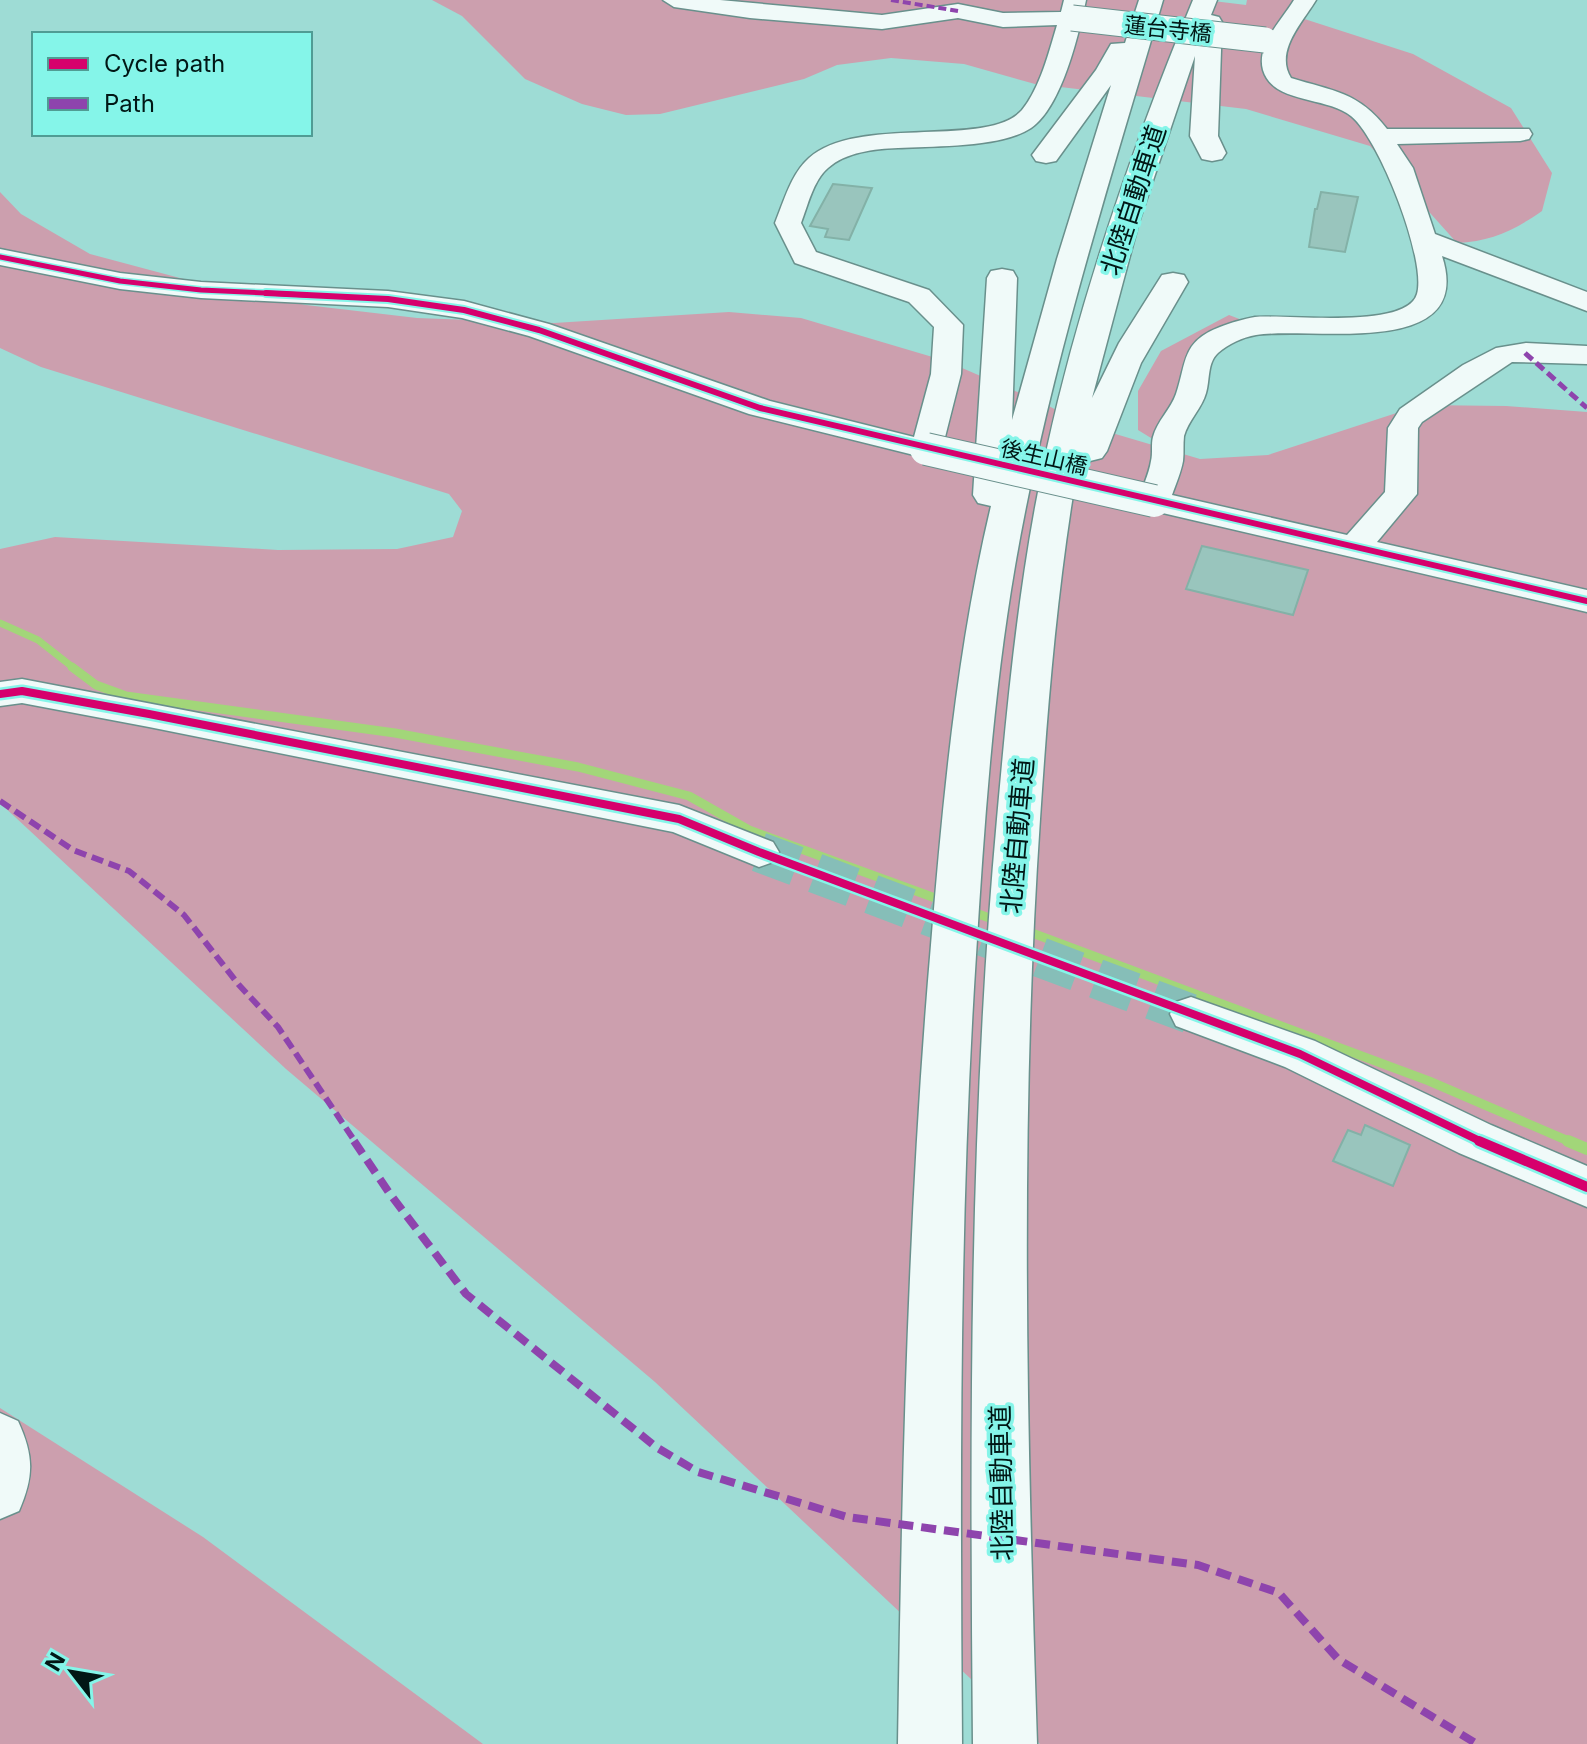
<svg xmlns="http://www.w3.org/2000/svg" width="1587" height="1744" font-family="Inter,'Noto Sans JP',sans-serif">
  <rect width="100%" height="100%" fill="#9edcd5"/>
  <path fill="#cc9fae" d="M432,0H1205L1246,5L1247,0H1296L1289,14L1413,54L1511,108L1552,173L1542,211C1513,231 1491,241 1457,243L1370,146L1246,109L1035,84L964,64L891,58L837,65L804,79L660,114L626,115L582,104L525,79L462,16Z
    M0,192L21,214L90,254L206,285L306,305L417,318L554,323L729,312L801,318L946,361L1043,403L1085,425L1200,459L1268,455L1421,405L1506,406L1587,412V1744H1040L655,1382L286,1069L0,803V549L55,537L278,550L397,549L453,537L462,511L449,494L41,367L0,348Z
    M1229,315L1242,320L1204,340L1162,431L1151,438L1138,430V391L1161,351Z
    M0,1408L203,1537L483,1744H0Z"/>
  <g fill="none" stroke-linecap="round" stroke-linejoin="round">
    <path stroke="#a2d679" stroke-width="7" d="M0,623L38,640L75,669"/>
    <path stroke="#a2d679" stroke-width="9" d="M72,667L96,685L126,696L395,733L578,767L689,796L749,830L946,902
      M967,910L998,921
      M1024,930L1429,1081L1573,1143"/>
    <path stroke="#a2d679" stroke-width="12" d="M1568,1141L1587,1149"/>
  </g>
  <path fill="#99c5bd" stroke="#83b1a7" stroke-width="2" d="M833,184L872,188L849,240L825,237L828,229L810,226Z
    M1321,192L1358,197L1345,252L1309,247L1315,209H1317Z
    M1202,546L1308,570L1293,615L1186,589Z
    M1365,1125L1410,1145L1393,1186L1333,1161L1348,1130L1361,1135Z"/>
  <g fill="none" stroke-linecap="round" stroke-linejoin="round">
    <path stroke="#86beb8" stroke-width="40" stroke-dasharray="40 20" stroke-linecap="butt" d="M759,852L1191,1014"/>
    <g stroke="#69908c" stroke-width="3">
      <path id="minor" d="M663,0H720L882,15L958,4L1003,13L1061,12L1064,0H1086C1079,33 1062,107 1031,128C1001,148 934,146 898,148C874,149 846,152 828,168C813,181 808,205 801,223L816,252L929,290L963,325L961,374L942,449L937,456L926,458L749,414L529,336L462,318L388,307L201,298L120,289L0,265V249L120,273L201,282L388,291L464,301L549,324L770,401L914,437L931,374L934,327L909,302L795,263L775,223C784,201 791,174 809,158C858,114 988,149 1022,110C1040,88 1049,52 1057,25L1003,27L958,18L882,29L750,18L674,7Z
        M1294,0H1316C1303,22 1274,51 1291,78C1333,91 1359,92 1387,129H1529L1532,134L1529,139L1520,141L1397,144L1413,168L1435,234L1587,292V311L1442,256C1476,361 1310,326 1256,335C1243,337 1228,344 1218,353C1207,363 1210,380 1206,393C1202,408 1188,421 1184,436C1183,444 1184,453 1183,461C1181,472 1176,484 1172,495L1347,535L1385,492L1388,428L1400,409L1463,365L1496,348L1526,343L1587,346V364L1512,362L1422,422L1418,428L1417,494L1377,542L1587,590V612L1154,511L1143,508L1138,501C1142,488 1149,474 1151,461C1153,453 1151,444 1153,437C1157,421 1171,409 1176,394C1187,362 1181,342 1220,327C1230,323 1244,319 1255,317C1285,314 1407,330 1417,294C1427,260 1379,138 1351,116C1326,96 1273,104 1263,70C1256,45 1282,20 1294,0Z
        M22,679L679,805L773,842L779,852L773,862L759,867L673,832L149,727L22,703L0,706V682Z
        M1191,997L1315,1041L1491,1125L1587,1166V1207L1459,1153L1285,1067L1176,1026L1170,1014L1176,1002Z
        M0,1413L18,1421C34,1456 34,1476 19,1511L0,1519Z"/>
    </g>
    <g stroke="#69908c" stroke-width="3">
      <path id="highway" d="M1139,0H1163C1108,187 1048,374 1015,566C993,694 984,825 976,955C959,1217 960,1481 962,1744H898C902,1477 908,1211 931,945C943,798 957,649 991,506L978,503L973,495L987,278L991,271L1002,269L1013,271L1017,278L1012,420L1057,259L1111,85L1056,161L1046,163L1036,161L1032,155L1096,70L1111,44L1125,43Z
        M1193,0H1217L1211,15L1219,17L1222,22L1218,136L1226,153L1222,159L1212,161L1202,159L1190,136L1195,56L1139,222L1092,398L1119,343L1162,275L1173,273L1184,275L1188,282L1141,363L1107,451L1102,458L1090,461L1079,459C1058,578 1048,698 1040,819C1019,1127 1027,1436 1037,1744H973C970,1435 969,1126 997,819C1008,695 1020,570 1047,448C1081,294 1133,145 1193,0Z"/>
    </g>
    <use href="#minor" fill="#f0faf9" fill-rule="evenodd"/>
    <use href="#highway" fill="#f0faf9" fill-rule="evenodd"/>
    <g stroke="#69908c" stroke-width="27" stroke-linecap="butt">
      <path id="minor-bridge-far1" d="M1072,18L1265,40"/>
    </g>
    <g stroke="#69908c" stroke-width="34" stroke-linecap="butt">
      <path id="minor-bridge" d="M926,449L1154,501"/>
    </g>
    <use href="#minor-bridge-far1" stroke="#f0faf9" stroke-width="25"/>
    <use href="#minor-bridge" stroke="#f0faf9" stroke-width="32"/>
    <path stroke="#8e44ad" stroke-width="4" stroke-dasharray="8 4" stroke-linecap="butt" d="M891,0L958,11"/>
    <path stroke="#8e44ad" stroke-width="5" stroke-dasharray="10 5" stroke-linecap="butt" d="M1525,353L1587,408"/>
    <path stroke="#8e44ad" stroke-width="6" stroke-dasharray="12 6" stroke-linecap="butt" d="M0,801L73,850L129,871L184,915L239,985L278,1027L356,1143"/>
    <path stroke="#8e44ad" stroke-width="8" stroke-dasharray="15 8" stroke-linecap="butt" d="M354,1141L390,1194L466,1294L656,1447L698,1472L847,1517L1198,1565L1279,1593L1338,1659L1477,1744"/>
    <g stroke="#85f5e9" stroke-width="8">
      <path id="cycleway-far3" d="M0,257L120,281L201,290L307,295"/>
    </g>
    <g stroke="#85f5e9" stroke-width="10">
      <path id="cycleway-far2" d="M266,293L388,299L464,310L539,330L760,408L1587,601"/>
    </g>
    <g stroke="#85f5e9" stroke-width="13">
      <path id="cycleway-far1" d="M0,694L22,691L149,714L679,819L759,852L1300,1054L1484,1143"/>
    </g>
    <g stroke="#85f5e9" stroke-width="15">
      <path id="cycleway" d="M1479,1141L1587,1187"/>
    </g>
    <use href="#cycleway-far3" stroke="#d6006c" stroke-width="5"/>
    <use href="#cycleway-far2" stroke="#d6006c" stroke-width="6"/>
    <use href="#cycleway-far1" stroke="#d6006c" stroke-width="8"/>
    <use href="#cycleway" stroke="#d6006c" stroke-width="10"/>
  </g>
  <g text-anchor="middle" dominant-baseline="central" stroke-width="7" stroke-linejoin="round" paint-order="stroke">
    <g font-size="22" fill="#011715" stroke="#85f5e9">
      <text transform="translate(1168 29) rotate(6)">蓮台寺橋</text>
      <text transform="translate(1044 457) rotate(13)">後生山橋</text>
    </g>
    <g font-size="26" fill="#011715" stroke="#85f5e9">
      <text transform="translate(1133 200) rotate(-72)">北陸自動車道</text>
      <text transform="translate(1017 836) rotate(-85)">北陸自動車道</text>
      <text transform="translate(1001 1483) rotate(-91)">北陸自動車道</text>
    </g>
  </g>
  <rect x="32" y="32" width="280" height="104" fill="#85f5e9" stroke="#509c94" stroke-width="2"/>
  <rect x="48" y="58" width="40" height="12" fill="#d6006c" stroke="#509c94" stroke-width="2"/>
  <text x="104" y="72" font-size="24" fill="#011715">Cycle path</text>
  <rect x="48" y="98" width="40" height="12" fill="#8e44ad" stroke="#509c94" stroke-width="2"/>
  <text x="104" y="112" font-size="24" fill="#011715">Path</text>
  <g transform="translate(72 1672) rotate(301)" stroke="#85f5e9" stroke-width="6" paint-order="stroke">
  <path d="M0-6L14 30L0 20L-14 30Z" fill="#011715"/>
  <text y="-12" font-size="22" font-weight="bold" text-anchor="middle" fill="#011715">N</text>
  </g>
</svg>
